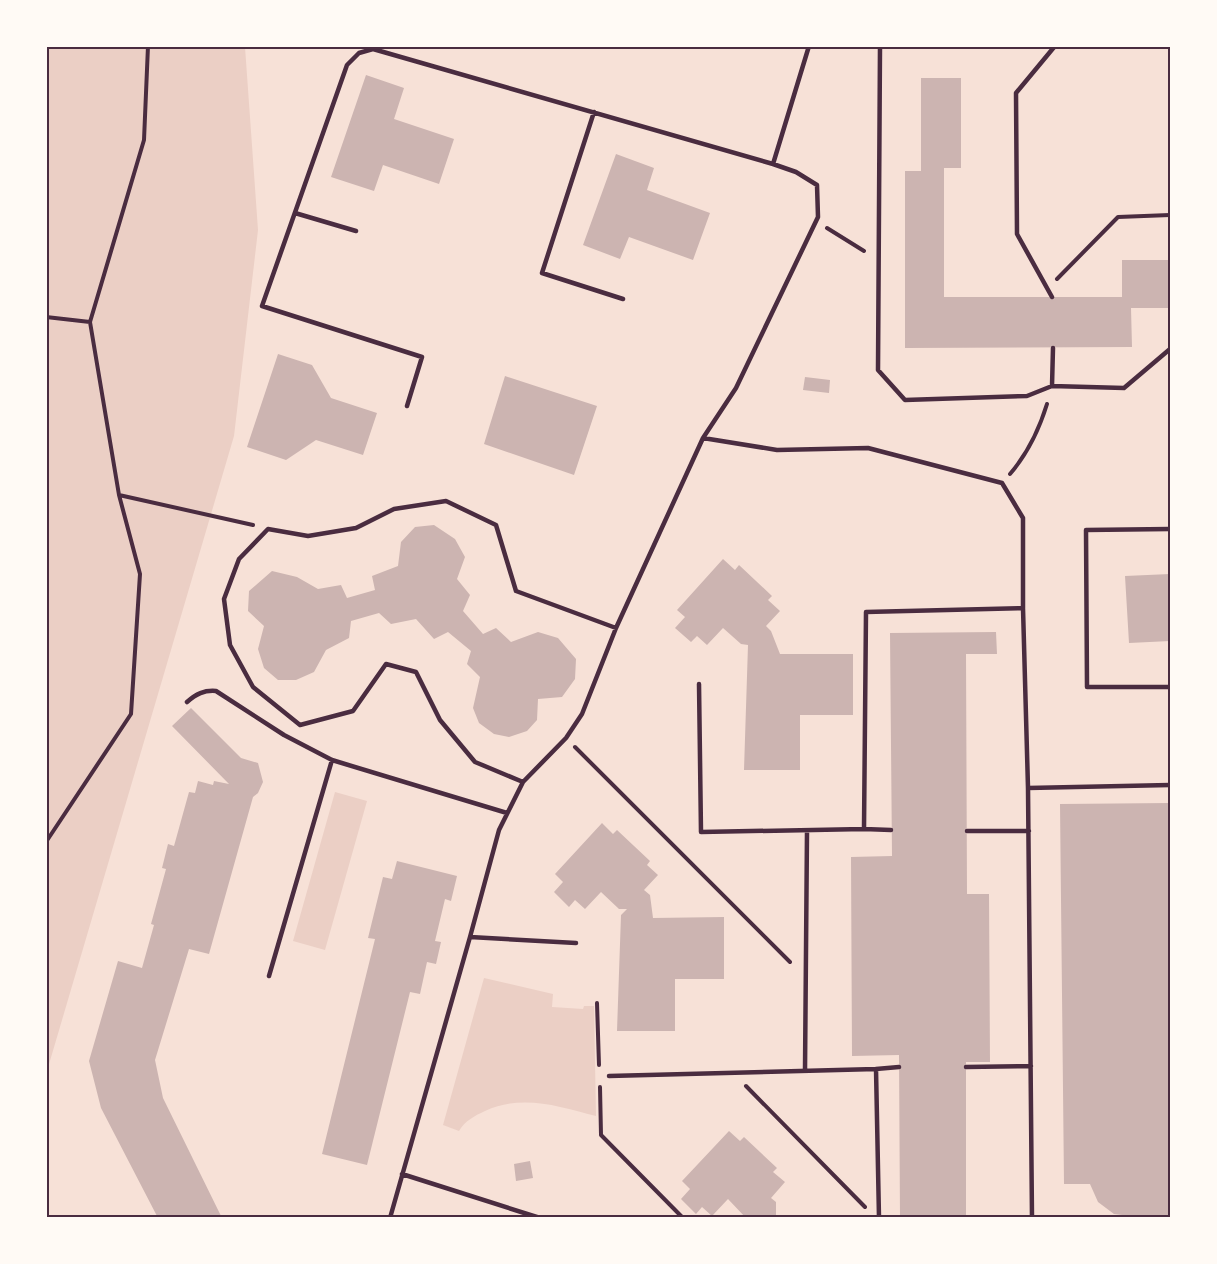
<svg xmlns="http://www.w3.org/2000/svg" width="1217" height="1264" font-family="'IBM Plex Sans',sans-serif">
  <rect width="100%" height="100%" fill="#f7e1d7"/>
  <path fill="#ebcfc5" d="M47,47H245L258,230L234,436L47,1071Z
    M335,792L367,801L325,950L293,941Z
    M484,978L553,994L552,1007L583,1009L584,1006H594L596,1116C558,1106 522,1094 485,1111C474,1116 465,1121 459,1131L443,1125Z"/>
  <path fill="#ccb4b1" d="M366,75L404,88L394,119L454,139L439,184L383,165L374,191L331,177Z
    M921,78H961V168H944V297H1122V260H1170V308H1131L1132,347L905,348V171H921Z
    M616,154L654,168L647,190L710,213L693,260L629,237L620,259L583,245Z
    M278,354L312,365L331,398L377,413L363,455L316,440L286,460L247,447Z
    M505,376L597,406L574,475L484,444Z
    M805,377L830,380L829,393L803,390Z
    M434,525L455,539L465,557L457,579L470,595L463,611L483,634L496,628L511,642L538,632L558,638L576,659L575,679L562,697L538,699L537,720L527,731L509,737L494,734L479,723L473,708L480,677L467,664L471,651L448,632L434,639L416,619L391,624L379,613L351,621L349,638L326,650L314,672L296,680H278L264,668L258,649L264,626L248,611L249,591L272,571L297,577L318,589L341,585L347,598L375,590L372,576L398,566L401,542L415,527Z
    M723,559L735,570L739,565L772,596L768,600L780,611L766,626L771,631L780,654H853V715H800V770H744L748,645L741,644L723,628L707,645L697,636L691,642L675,628L685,617L677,610Z
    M1170,574V641L1129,643L1125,576Z
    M996,632L997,654H966L967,894H989L990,1062H966V1218H900L899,1055L852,1056L851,857L892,856L890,633Z
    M191,708L241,758L258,763L263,782L258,793L253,797L209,954L189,949L155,1060L163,1098L222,1218H158L101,1108L89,1061L118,961L142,968L154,925L151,924L166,869L162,868L168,844L174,846L189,792L195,793L198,781L213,785L214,781L229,784L172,726Z
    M1170,803V1216L1138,1217L1114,1214L1098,1202L1090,1184H1064L1060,804Z
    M602,823L613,834L617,830L650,861L647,865L658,875L644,890L650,895L653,918L724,917V979H675V1031H617L621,915L627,909H619L601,892L585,909L575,900L569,907L554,892L563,882L555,874Z
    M397,861L457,876L451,901L445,899L435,941L441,942L436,964L427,962L420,994L410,992L367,1165L322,1154L375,939L368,938L383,877L392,879Z
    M729,1131L740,1141L744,1137L777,1168L773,1172L785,1182L771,1198L776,1202V1218H746L728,1199L712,1216L702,1207L696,1214L681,1199L690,1189L682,1181Z
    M530,1161L533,1178L516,1181L514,1164Z"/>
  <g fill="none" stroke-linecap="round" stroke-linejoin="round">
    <path stroke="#4a2c40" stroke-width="4" d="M827,228L864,251
      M1057,279L1118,217L1170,215
      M46,317L90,322
      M1010,474C1028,453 1039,430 1047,404
      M119,495L253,525
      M575,747L790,962
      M46,842L131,714L140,574L119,495L90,322L144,140L148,46
      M597,1003L599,1065
      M746,1086L865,1207
      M600,1087L601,1135L683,1218"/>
    <path stroke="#4a2c40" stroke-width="4.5" d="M880,46L878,370L905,400L1027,396L1052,386L1124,388L1170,349
      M594,112L542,273L623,299
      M773,164L809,46
      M295,213L356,231
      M1052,297L1017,234L1016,93L1055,46
      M1052,386L1053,348
      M407,406L422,357L262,306L347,65L359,53L373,49L773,164L796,172L817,185L818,217L736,388L703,438L616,628L582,714L566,738L523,782L499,830L470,937L576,943
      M703,438L777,450L868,448L1002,483L1023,518V608L1028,788L1032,1218
      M1170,529L1086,530L1087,687H1170
      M699,684L701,832L864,829L866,612L1023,608
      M187,702C196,694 204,690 216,691L284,735L332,760L507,813
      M523,782L475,762L440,720L416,672L386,664L353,711L300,725L253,687L230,645L224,599L239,559L268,529L308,536L356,528L394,509L446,501L496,525L516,591L616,628
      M1028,788L1170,785
      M864,829L891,830
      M967,831H1029
      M269,976L332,760
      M966,1067L1031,1066
      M876,1069L899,1067
      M805,1071L807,831
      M609,1076L876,1069L879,1218
      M402,1174L540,1218
      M390,1218L470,937"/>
  </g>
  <rect width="1217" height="1264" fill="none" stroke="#fffaf5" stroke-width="96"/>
  <rect x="48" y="48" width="1121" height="1168" fill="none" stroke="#4a2c40" stroke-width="2"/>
</svg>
